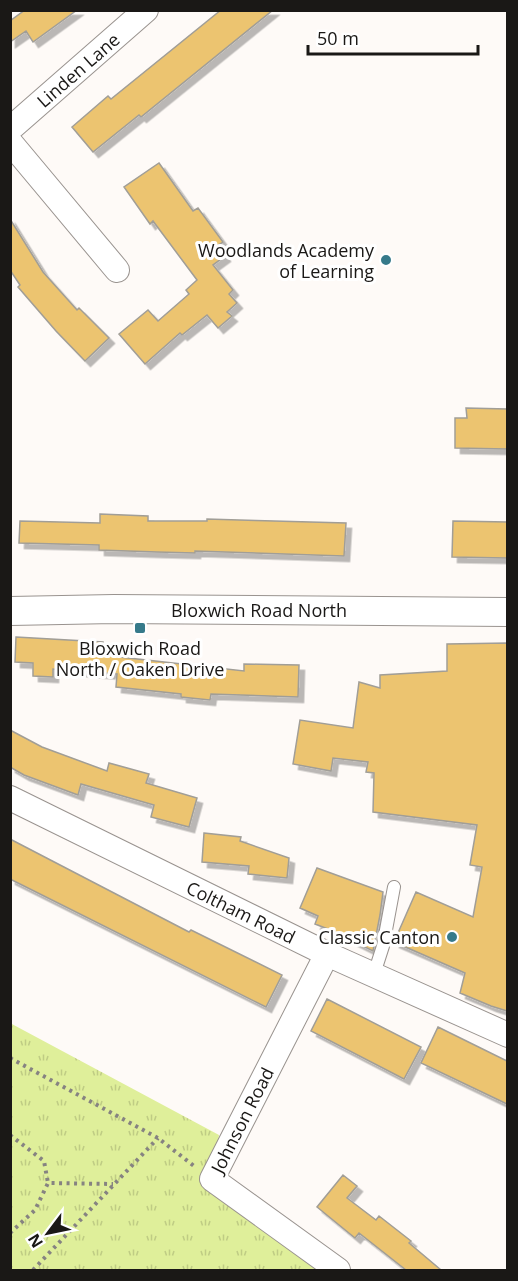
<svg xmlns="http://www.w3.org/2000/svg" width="518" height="1281" font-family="'Open Sans',sans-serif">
  <defs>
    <pattern id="grass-tufts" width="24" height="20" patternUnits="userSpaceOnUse" patternTransform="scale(1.5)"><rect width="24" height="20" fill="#dfef9a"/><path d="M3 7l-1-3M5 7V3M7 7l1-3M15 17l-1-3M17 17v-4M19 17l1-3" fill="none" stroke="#bfcc84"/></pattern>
    <filter id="shadow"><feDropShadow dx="5.5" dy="5.5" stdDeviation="0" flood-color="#0004"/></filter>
  </defs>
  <rect width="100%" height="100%" fill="#fefaf7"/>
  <path fill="url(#grass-tufts)" d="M10,1023L219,1135L213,1188L323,1270H11Z"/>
  <path fill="#ecc470" stroke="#a19e97" stroke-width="1.5" filter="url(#shadow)" d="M25,10H77L33,42L26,31L10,42V21Z
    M221,10H273L141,117L139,115L93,152L72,127L108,96L111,99Z
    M159,163L193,211L198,208L223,242L217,246L225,256L213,265L233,290L229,294L237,303L227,312L232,316L218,328L207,315L182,335L180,333L145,364L119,334L148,310L158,321L189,294L186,290L197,280L153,221L150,224L124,187Z
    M10,219L43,272L77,310L79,308L109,338L85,361L56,331L18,287L20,285L10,270Z
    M466,408L507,409V449L455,448V418H467Z
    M100,514L148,516V521H207V519L346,523L344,556L195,551V553L157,552L99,550V545L19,543L20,521L100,523Z
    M453,521L507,522V558L452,557Z
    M16,637L103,642L102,655L244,671V664L299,665L298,697L211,694L210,700L181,697V694L116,687L117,674L53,669V677L33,676V663L15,662Z
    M507,643V1011L491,1006L460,993L465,973L394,942L416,892L473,917L482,867L470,865L477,825L373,812L374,773L366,772L368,762L333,758L331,771L293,764L300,720L353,728L359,682L380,688V675L447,671V644Z
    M10,730L42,747L107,771L109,763L149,774L146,783L197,798L189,827L151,817L154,805L81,784L78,795L24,775L10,767Z
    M204,833L241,837L240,841L289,858L287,878L248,874L249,866L202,862Z
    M10,839L189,932L191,930L282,975L266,1007L10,879Z
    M317,868L383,892L380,915L373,951L333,931L315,924L318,916L300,908Z
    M327,999L421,1047L404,1079L311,1031Z
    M438,1027L507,1061V1104L421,1063Z
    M343,1175L357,1186L347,1198L376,1220L379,1216L411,1241L409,1243L441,1270H406L359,1233L355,1238L317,1207Z"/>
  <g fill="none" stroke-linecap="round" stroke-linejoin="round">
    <g stroke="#99938f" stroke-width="14">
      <path id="service" d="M374,974L383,946L394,887"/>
    </g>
    <g stroke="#99938f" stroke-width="26">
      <path id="minor" d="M10,129L146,10
        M10,142L117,270
        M10,798L327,954L508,1035
        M327,954L212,1179L338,1270"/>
    </g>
    <g stroke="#99938f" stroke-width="30">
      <path id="tertiary" d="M10,611L114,609L508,612"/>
    </g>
    <path stroke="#868381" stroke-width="4" stroke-dasharray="3 4.5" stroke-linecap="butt" d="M10,1058L158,1138L194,1166
      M10,1135L44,1161L48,1183
      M10,1233L35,1210L48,1183L113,1184
      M33,1270L158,1138"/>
    <use href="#service" stroke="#fff" stroke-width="12"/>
    <use href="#minor" stroke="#fff" stroke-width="24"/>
    <use href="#tertiary" stroke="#fff" stroke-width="28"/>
  </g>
  <g fill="#367a8a" stroke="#fff" stroke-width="2">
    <circle cx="386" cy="260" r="6"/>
    <rect x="134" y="622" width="12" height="12" rx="3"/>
    <circle cx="452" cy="937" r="6"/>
  </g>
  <g text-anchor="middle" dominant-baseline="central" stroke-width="6" stroke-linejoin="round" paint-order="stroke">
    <g font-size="18" fill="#1a1816" stroke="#fff">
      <text transform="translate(78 70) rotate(-41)">Linden Lane</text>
      <text x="259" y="610">Bloxwich Road North</text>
      <text transform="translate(241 912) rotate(26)">Coltham Road</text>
      <text transform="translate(242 1120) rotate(-63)">Johnson Road</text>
    </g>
    <g font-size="18" fill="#1a1816" stroke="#fff" text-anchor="end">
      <text x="374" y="250">Woodlands Academy<tspan x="374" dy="21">of Learning</tspan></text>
      <text x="140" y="648" text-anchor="middle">Bloxwich Road<tspan x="140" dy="21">North / Oaken Drive</tspan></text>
      <text x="440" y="937">Classic Canton</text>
    </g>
  </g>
  <rect width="518" height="1281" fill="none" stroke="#1a1816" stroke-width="24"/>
  <g transform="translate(48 1233) rotate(238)" stroke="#ffffff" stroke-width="4.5" paint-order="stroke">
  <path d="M0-4.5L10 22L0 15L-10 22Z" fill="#1a1816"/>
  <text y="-9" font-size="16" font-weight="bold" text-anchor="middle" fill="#1a1816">N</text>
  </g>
  <path d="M308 45v9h170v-9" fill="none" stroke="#1a1816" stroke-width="3"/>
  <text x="317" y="45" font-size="18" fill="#1a1816" stroke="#ffffff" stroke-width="4.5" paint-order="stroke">50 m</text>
</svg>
